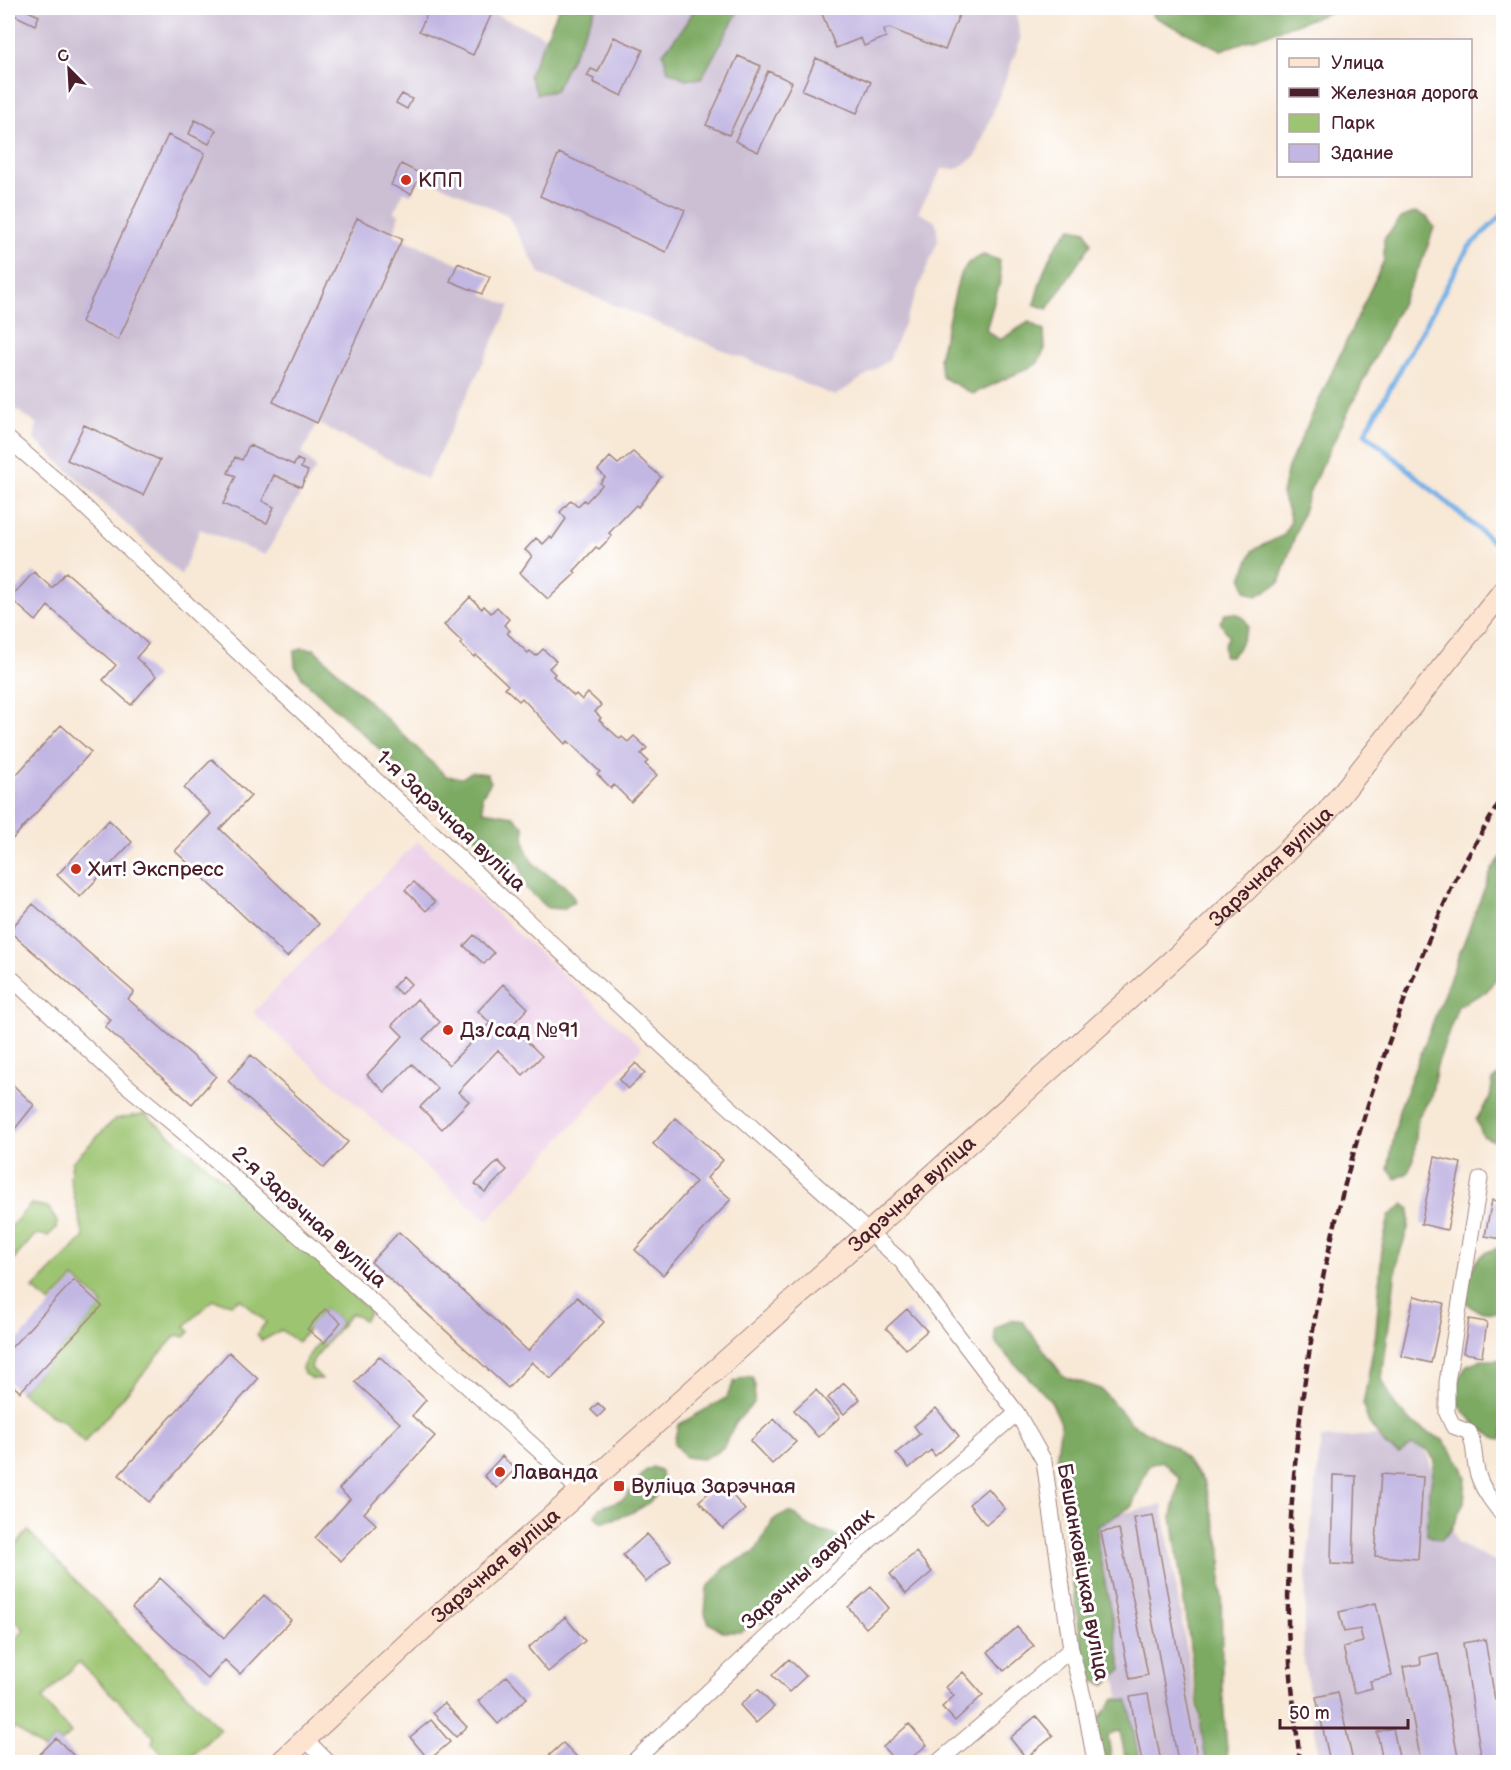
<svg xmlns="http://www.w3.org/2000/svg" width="1511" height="1770" font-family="'Balsamiq Sans',sans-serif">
  <rect width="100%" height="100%" fill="#fff"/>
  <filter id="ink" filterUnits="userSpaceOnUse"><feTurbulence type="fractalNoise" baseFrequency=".0167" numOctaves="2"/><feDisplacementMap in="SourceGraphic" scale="12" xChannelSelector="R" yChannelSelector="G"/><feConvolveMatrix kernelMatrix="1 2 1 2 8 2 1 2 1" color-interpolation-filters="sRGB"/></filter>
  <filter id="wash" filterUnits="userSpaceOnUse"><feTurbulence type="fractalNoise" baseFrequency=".008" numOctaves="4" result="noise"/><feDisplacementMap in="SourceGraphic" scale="24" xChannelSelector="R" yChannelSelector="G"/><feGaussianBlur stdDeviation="1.35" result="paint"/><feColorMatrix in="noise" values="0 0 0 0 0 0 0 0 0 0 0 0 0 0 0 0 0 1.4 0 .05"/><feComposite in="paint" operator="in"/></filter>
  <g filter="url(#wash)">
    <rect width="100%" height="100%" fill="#f8e8d6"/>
    <path fill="#edd1e9" d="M417,841L642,1047L487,1221L253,1013Z"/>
    <path fill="#ccbfd4" d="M8,8H480L561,43L578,8H1015L1021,39L976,156L957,169H942L918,212L936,222L938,241L889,360L835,396L541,275L507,215L420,175L411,194L404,191L394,212L399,214L394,235L490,277L482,294L510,306L427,479L317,423L302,453L316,468L265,555L200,529L181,575L34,439L37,424L8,404Z
      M1419,1432L1457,1543L1503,1565V1762H1320L1303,1654L1307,1562L1321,1439Z
      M1162,1505L1206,1762H1131L1087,1520Z"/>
    <path fill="#9cc471" stroke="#73724e" stroke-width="1.5" d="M145,1114L291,1237L370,1311L364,1320L351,1313L313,1360L311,1368L322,1379H313L304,1374L302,1368C311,1348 325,1336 341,1322L325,1309L298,1342L281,1330L262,1341L257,1334L266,1322L240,1299L232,1304L213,1300L185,1326L190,1332L185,1337L176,1335L84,1443L64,1421L50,1415L20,1392L103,1304L74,1278L50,1303L33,1289L84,1237L70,1179L72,1162L115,1119Z
      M31,1204L48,1207L57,1222L56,1228L48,1236L38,1234L34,1236L8,1266V1230Z
      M28,1531L220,1729L186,1762H169L152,1743L154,1736L79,1662L42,1699L71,1733L61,1743L56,1738L44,1750L15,1728L8,1735V1647L24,1630L8,1613V1554Z"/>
    <path fill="#7daa63" stroke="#646447" stroke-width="1.5" d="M559,8H596L555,91L537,94L529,75Z
      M695,8H740L701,79H686L668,71L663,53L685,26Z
      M1149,8H1342L1221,50L1154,17Z
      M1416,212L1427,217L1434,227L1424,257L1311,488L1279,583L1257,596L1246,591L1242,577L1253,550L1284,535L1291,520L1282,494L1288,467L1384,260V239L1401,218Z
      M1071,228L1086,231L1091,244L1047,309L1034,304C1042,275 1049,249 1071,228Z
      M983,255L999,260L1001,278L986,330L1000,340L1029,322L1044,331L1045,349L1037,364L973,394L942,377L939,358L959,277L968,263Z
      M1236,613L1245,619L1248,627L1238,649L1231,656H1224V645L1229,636L1220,622L1225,614Z
      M301,648L314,649L446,776L462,778L471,772L487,774L491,782L482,796L483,811L513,816L524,827C523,882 559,866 575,901L563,909L548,908L525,887L519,861H502L304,680L295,666L294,652Z
      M1503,855V969L1486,992L1458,1006L1437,1065L1431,1097L1418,1117L1414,1158L1408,1173L1396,1179L1388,1169L1399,1110L1492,869Z
      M1503,1071H1504L1503,1151L1499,1143L1483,1136L1476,1120L1490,1097L1493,1080Z
      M1403,1204L1410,1209L1408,1228L1397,1262L1382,1379L1396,1407L1415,1425L1443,1440L1461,1464L1466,1478L1464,1502L1451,1530L1441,1540L1427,1535L1429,1495L1435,1461L1428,1450L1412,1445L1399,1454L1386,1446L1369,1423L1363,1405L1376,1333L1382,1246L1389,1217Z
      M1503,1247V1312C1489,1313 1475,1314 1465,1301C1470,1272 1470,1253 1503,1247Z
      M1010,1320L1023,1322L1063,1376L1101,1389L1132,1424L1176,1448L1204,1481L1221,1549L1222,1688L1228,1762H1206L1172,1516L1180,1479L1162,1461L1149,1465L1132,1506L1098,1526L1097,1542L1122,1669L1105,1685L1090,1680L1081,1642L1060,1489L1057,1453L1061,1423L1051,1401L996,1344L994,1330Z
      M1480,1360H1503V1439C1488,1440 1454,1407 1455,1391C1455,1383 1463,1372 1467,1365Z
      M752,1377L755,1385L754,1403L736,1422L724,1446L718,1452L702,1459L685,1457L674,1443L678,1425L726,1398L734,1382L742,1378Z
      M653,1467L661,1472C668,1503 625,1517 601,1522L595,1516L599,1508L624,1499L645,1471Z
      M789,1512C800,1515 803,1524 812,1528C824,1533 834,1530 842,1541L840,1550L785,1591L765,1620L740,1632H723L709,1623L705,1614L707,1588L725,1567L755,1552L773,1520Z
      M1114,1699L1128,1700L1139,1762H1126L1120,1730L1108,1736L1112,1762H1096L1094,1725Z"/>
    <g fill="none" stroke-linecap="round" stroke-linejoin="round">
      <path stroke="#75b1e7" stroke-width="5" d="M1504,213L1468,248L1365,433L1504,551"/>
    </g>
    <g id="blocks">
      <path fill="#c2b7e3" d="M8,8H21L39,16L35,25L8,12Z
        M430,8H480L492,13L473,55L419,31Z
        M824,8H940L959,15L945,50L889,28L884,30L886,37L864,46L861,38L836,48L820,9Z
        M614,37L643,50L622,96L593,82L594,79L587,76L591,69L598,72Z
        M738,56L761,66L729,135L706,125Z
        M816,58L871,82L857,113L802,90Z
        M768,71L792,82L758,152L735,141Z
        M402,94L412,99L407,109L396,103Z
        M195,120L216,130L209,144L189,134Z
        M168,135L205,153L118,340L81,322Z
        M559,153L685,210L666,252L540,196Z
        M401,164L421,174L411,194L391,185Z
        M357,218L402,239L317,423L273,402Z
        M458,263L490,277L482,294L450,281Z
        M84,425L160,460L143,495L67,460Z
        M249,445L294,465L297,459L303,462L301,468L308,471L301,487L274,475L262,501L274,507L267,523L223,504L236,476L228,473L235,457L242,460Z
        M633,452L661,477L638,507L636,505L609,533L612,536L599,549L596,547L574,571L576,573L548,599L520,573L532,556L525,550L536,538L543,544L550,537L552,539L566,519L560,512L571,500L578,506L584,500L586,502L602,485L600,483L605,477L598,470L610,457L618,464Z
        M34,572L52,588L66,572L148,644L136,658L156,676L131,705L103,680L116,665L48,606L36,621L10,598Z
        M470,597L482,609L484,606L491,613L497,607L509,619L504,625L510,631L507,633L528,653L530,651L536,656L543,649L556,661L549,668L555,674L553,676L574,696L576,694L582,700L588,693L601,705L595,712L601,718L599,720L620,739L622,737L628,742L634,736L647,748L641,754L648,761L645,764L657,775L631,802L614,785L611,788L597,774L600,772L568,741L565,744L522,698L519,701L505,688L508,685L476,655L474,657L460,644L462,642L444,625Z
        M61,725L91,752L8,844V784Z
        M212,759L251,796L220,829L319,924L287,957L175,851L211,814L184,788Z
        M109,820L132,842L80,897L57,875Z
        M414,882L435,902L426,911L405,890Z
        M33,904L134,992L128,999L216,1076L192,1104L105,1027L111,1020L9,931Z
        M474,935L494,953L484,964L464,946Z
        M403,976L411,984L401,994L393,987Z
        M503,984L528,1008L511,1026L542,1056L523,1075L498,1050L458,1092L469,1101L442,1129L420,1107L438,1089L412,1064L385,1092L367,1075L403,1036L392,1025L417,999L440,1022L423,1039L449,1065L490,1023L478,1011Z
        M251,1055L348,1142L324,1168L228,1081Z
        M636,1063L645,1073L628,1089L619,1080Z
        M8,1080L34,1105L10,1135L8,1132Z
        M676,1118L723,1160L707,1178L731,1199L663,1275L635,1250L696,1182L653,1144Z
        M1435,1157L1461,1163L1447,1230L1421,1224Z
        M498,1161L507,1170L485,1192L475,1184Z
        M1492,1200L1504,1202L1502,1239L1485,1236Z
        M399,1232L528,1351L577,1297L604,1322L551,1379L532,1362L508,1388L371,1262Z
        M74,1280L102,1306L20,1392L8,1381V1351Z
        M1414,1296L1444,1303L1431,1363L1401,1356Z
        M325,1309L341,1322L324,1343L307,1329Z
        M907,1309L927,1331L906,1349L886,1328Z
        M1469,1319L1487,1322L1482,1356L1463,1353Z
        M229,1352L258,1379L149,1502L119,1475Z
        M379,1356L426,1400L412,1416L435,1436L364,1513L376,1524L341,1561L315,1538L350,1499L339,1489L400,1423L355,1382Z
        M844,1383L860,1399L844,1414L828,1398Z
        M816,1390L840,1417L818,1437L794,1410Z
        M598,1403L605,1410L598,1417L591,1410Z
        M936,1408L959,1436L935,1456L931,1450L909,1468L896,1453L920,1434L914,1426Z
        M774,1419L796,1442L772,1464L750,1441Z
        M502,1456L515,1469L497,1488L484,1476Z
        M1381,1474L1423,1477L1418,1559L1375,1556Z
        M1333,1475L1356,1476L1353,1565L1331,1564Z
        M721,1482L745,1510L723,1529L699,1501Z
        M988,1488L1005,1509L986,1525L969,1504Z
        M1153,1515L1198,1762H1178L1134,1518Z
        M1119,1529L1148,1675L1130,1679L1101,1532Z
        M647,1534L671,1561L646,1582L623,1555Z
        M916,1552L932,1572L906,1594L890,1574Z
        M160,1578L224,1638L264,1595L291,1620L240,1674L225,1660L208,1679L132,1608Z
        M871,1587L889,1608L866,1628L848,1607Z
        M1376,1603L1392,1676L1370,1681L1372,1688L1354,1693L1343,1647L1363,1642L1360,1629L1344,1632L1339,1612Z
        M565,1617L585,1641L548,1672L528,1648Z
        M1017,1627L1034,1646L1004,1671L988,1652Z
        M1485,1639L1495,1700L1504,1699V1762H1482L1463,1643Z
        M1438,1653L1459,1762H1421L1403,1667L1421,1664L1420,1657Z
        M789,1659L806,1676L789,1692L772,1675Z
        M963,1672L983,1695L955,1721L942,1707L954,1696L946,1687Z
        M507,1676L527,1698L498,1724L478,1701Z
        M758,1689L774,1707L756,1723L740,1705Z
        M1338,1692L1353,1762H1330L1316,1697Z
        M1148,1694L1161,1762H1142L1130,1697Z
        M444,1703L467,1727L456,1737L433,1713Z
        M1036,1716L1053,1736L1026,1758L1010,1738Z
        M431,1720L450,1742L429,1760L410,1737Z
        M909,1724L927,1745L906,1762H896L883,1747Z
        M1393,1728L1400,1762H1383L1377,1732Z
        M56,1738L80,1762H32Z
        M563,1743L582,1762H542Z"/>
    </g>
  </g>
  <g filter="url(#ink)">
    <use href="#blocks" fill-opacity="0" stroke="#a18480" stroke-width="1.5"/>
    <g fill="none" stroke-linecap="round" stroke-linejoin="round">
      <g stroke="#a18480" stroke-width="17">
        <path id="street" d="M8,439L64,487L227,642L686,1068L902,1262L1017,1413L1044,1461L1071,1649L1084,1700L1095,1762
          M8,975L125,1084L182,1131L545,1456L580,1492
          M1480,1179L1447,1382V1413L1453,1426L1469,1432C1476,1447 1473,1460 1478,1475C1483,1491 1494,1504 1504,1517
          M306,1740L328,1762
          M633,1762L869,1541L1017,1413
          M938,1762L1071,1649"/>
      </g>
      <g stroke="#a18480" stroke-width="23">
        <g id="secondary">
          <path id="s1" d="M281,1762L424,1628L566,1504L1197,938L1327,812L1504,590"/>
        </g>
      </g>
      <use href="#street" stroke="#fff" stroke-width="15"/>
      <use href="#secondary" stroke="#fde4d1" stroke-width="21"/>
      <path stroke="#4a1f2b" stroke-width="4.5" stroke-dasharray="9 4.5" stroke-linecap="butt" d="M1300,1762C1295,1716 1289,1668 1288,1621C1287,1369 1346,1117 1452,887C1467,855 1487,825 1504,794"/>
    </g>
  </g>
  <g fill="#c8321e" stroke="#fff" stroke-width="2">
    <circle cx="406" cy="180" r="6"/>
    <circle cx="76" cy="869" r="6"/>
    <circle cx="448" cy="1030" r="6"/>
    <circle cx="500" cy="1472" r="6"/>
    <rect x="613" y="1480" width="12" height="12" rx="3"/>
  </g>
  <g text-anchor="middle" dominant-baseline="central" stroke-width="6" stroke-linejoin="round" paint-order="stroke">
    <g font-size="21" fill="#4a1f2b" stroke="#fff" text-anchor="start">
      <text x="418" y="180">КПП</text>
      <text x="88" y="869">Хит! Экспресс</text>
      <text x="460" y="1030">Дз/сад №91</text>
      <text x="512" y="1472">Лаванда</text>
      <text x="631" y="1486">Вуліца Зарэчная</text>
    </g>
    <g font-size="21" fill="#4a1f2b" stroke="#fff">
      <text transform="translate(451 821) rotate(43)">1-я Зарэчная вуліца</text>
      <text stroke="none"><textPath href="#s1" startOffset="1335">Зарэчная вуліца</textPath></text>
      <text stroke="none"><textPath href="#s1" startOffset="849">Зарэчная вуліца</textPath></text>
      <text transform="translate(309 1217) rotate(42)">2-я Зарэчная вуліца</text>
      <text stroke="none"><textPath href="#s1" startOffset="291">Зарэчная вуліца</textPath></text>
      <text transform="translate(808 1569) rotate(-42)">Зарэчны завулак</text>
      <text transform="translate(1083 1572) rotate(80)">Бешанковіцкая вуліца</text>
    </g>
  </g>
  <rect width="1511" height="1770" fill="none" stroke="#fff" stroke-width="30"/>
  <rect x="1277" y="39" width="195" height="138" fill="#ffffff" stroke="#b7a5aa" stroke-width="1.5"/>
  <rect x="1289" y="58" width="30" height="9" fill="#fde4d1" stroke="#b7a5aa" stroke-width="1.5"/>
  <text x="1331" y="69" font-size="18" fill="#4a1f2b">Улица</text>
  <rect x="1289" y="88" width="30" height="9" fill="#4a1f2b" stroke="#b7a5aa" stroke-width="1.5"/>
  <text x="1331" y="99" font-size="18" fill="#4a1f2b">Железная дорога</text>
  <rect x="1289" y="114" width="30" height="18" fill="#9cc471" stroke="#b7a5aa" stroke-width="1.5"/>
  <text x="1331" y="129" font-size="18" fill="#4a1f2b">Парк</text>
  <rect x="1289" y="144" width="30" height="18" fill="#c2b7e3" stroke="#b7a5aa" stroke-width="1.5"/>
  <text x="1331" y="159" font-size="18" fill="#4a1f2b">Здание</text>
  <g transform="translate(69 69) rotate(336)" stroke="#ffffff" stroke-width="4.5" paint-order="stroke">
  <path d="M0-4.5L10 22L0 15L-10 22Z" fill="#4a1f2b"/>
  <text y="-9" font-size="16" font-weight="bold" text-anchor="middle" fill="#4a1f2b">С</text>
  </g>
  <path d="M1280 1719v9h128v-9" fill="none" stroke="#4a1f2b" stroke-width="3"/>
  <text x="1289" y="1719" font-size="18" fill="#4a1f2b" stroke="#ffffff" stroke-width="4.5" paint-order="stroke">50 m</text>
</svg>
